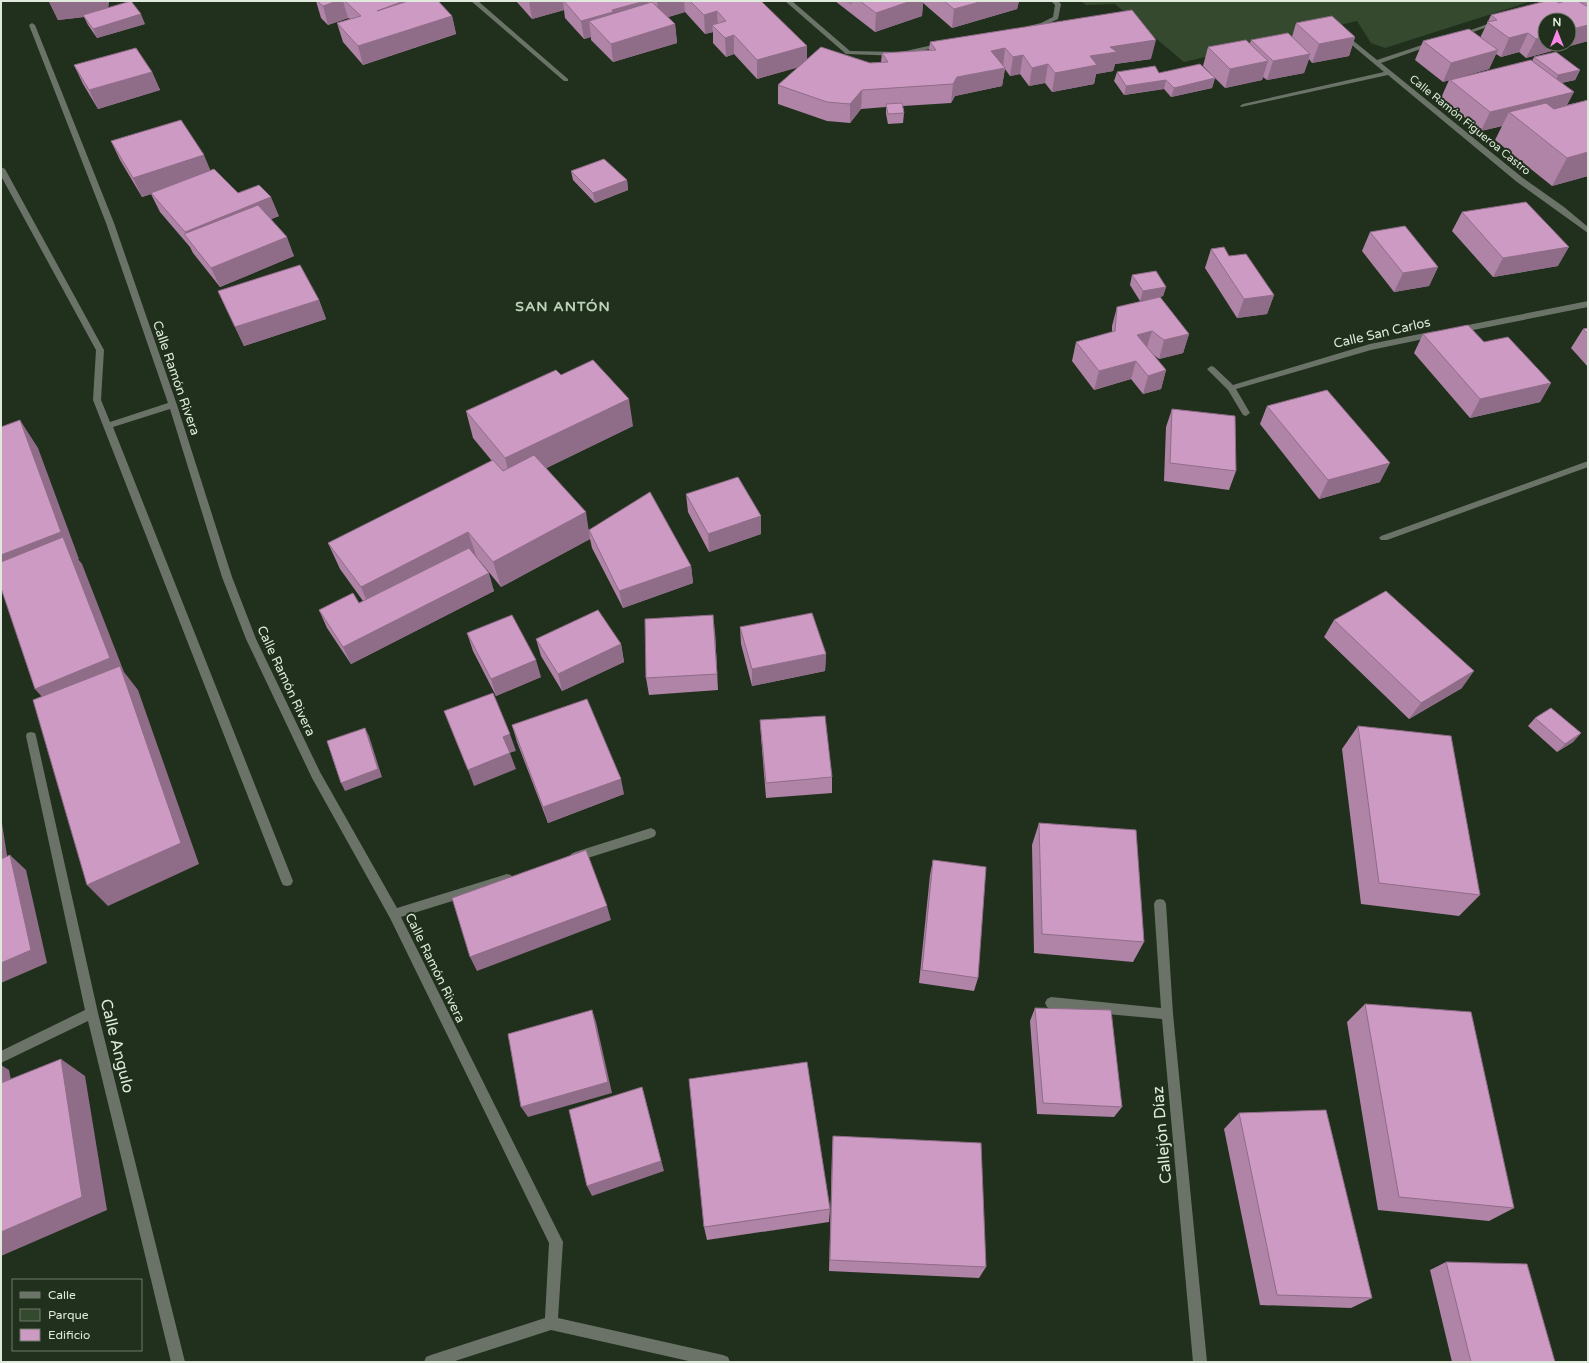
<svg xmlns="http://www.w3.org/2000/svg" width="1589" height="1363" font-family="'Varela Round',sans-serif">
  <rect width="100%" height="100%" fill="#20301c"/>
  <path fill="#34492e" d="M1081,1H1532L1385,48L1371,43L1357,21L1184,62L1115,4L1086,5Z"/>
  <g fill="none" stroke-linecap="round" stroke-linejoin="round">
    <path fill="#6b7369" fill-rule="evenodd" d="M471,1H478L568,79V81H564Z
      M785,1H792L850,51L901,52L942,43L945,45L901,56L846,54Z
      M1051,1H1058L1061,4L1058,19L1045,25L1028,28V26L1041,23L1053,17L1055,5Z
      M1557,1H1566L1545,9L1542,7Z
      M1496,21L1501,22L1462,36L1457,35Z
      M32,23L35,25L114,223L177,405L232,577L256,639L320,772L397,908L507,874L511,875L513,879L511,883L507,884L401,917L563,1242L558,1318L723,1355L728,1357L730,1362H693L551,1330L452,1362H424L426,1357L431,1355L545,1318L549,1243L390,918L312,778L246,639L222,577L170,409L113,427L293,881L291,885L287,886L283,885L281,881L93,400L96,350L1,176V167L5,169L104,350L101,400L110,422L168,403L106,223L29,25Z
      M1341,34H1345L1377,60L1431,42H1435V44L1381,63L1523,178L1564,207L1588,227V233L1517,182L1388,75L1241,107L1240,106L1243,104L1384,72L1341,36Z
      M1588,301V307L1458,333L1454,330L1458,327Z
      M1435,331L1438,332V336L1371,350L1236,389L1250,413L1246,416L1243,415L1228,390L1207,369L1211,366L1214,367L1233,385L1370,344Z
      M1588,461V467L1387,540H1381L1379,538L1381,536Z
      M31,732L35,733L36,736L98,1013L185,1362H171L88,1021L1,1063V1051L85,1010L26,736L27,733Z
      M651,828L655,830L656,833L655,836L651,838L575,862L571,860L570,857L571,854L575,852Z
      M1160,899L1164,900L1166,904L1173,1014L1207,1362H1193L1162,1019L1051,1009L1047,1007L1045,1003L1047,999L1051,997L1161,1008L1154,904L1156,900Z"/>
  </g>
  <path fill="#af84a7" d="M49,1H109L108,8L145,24L97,38L88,25L84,17L58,20Z
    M316,1H438L452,16L456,34L363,65L343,42L337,23L350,19L348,18L328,25L321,18Z
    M516,1H761L807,59L869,63L881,62L882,53L929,50L930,42L1151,59L1115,64L1113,71L1096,74L1094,84L1052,92L1045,83L1029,86L1020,74L1010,76L1005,69L1002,86L955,96L951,103L903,106L904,113L903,123L888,124L886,114V107L861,109L850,123L827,121L778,104V85L798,67L757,79L734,54L726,57L713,43V32L705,34L685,12L668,17L675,24L677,43L613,62L591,40V37L584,39L565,18L564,10L532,19Z
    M835,1H1019L1017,9L952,28L923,3L922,16L875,32Z
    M1565,1H1588V41L1526,58L1519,52L1501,57L1496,54L1489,69L1457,78L1532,61L1534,57L1580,70L1575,80L1561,83L1567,105L1588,100V176L1552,186L1495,140L1502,126L1481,131L1441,98L1449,80L1443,82L1415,60L1423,41L1480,38L1491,15Z
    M1296,23L1355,37L1349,56L1312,63L1309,59L1304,73L1267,80L1263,77L1262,80L1225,88L1203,66L1208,47L1250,43L1251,40L1292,37Z
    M74,65L152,72L160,90L98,109L83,84Z
    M1117,72L1159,73L1215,78L1212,88L1171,97L1164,89L1124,95L1114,81Z
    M111,141L210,170L238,193L279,216L271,219L294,256L220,287L193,253L190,247L160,212L151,194L142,197L120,160Z
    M571,171L627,180L628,190L595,203L573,180Z
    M1462,212L1558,266L1493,277L1452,231Z
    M1370,232L1438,267L1429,286L1394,292L1362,251Z
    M1211,249L1274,295L1267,314L1237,318L1205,268Z
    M1132,275L1166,287L1163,296L1160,297L1189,334L1183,353L1159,359L1154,355L1166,370L1161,389L1143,394L1131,379L1094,390L1072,361L1076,342L1112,332V326L1117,307L1151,299L1140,301L1130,285Z
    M218,291L319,300L326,319L244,346Z
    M1588,328V367L1571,348L1583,329Z
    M1423,334L1484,342L1551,383L1540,402L1470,418L1414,353Z
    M561,375L633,426L546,468L589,530L691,566L693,583L623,608L592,548L590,539L501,587L479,560L494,591L351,664L327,628L319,610L359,603L363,601L340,569L328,543L492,461L473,438L466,411Z
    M1267,406L1380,482L1319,499L1260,424Z
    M1172,409L1236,471L1229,490L1164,481L1166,427Z
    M686,494L761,534L709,552L688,512Z
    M1334,620L1462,688L1409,719L1324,637Z
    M740,627L826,654L825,671L752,686L741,644Z
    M715,632L718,690L649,695L646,678Z
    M467,633L541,677L496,696L473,651Z
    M536,639L621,644L624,662L562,691L541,656Z
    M1535,718L1581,733L1573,742L1557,752L1528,726Z
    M760,720L832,777V793L766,798L761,737Z
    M512,725L624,794L548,823L517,742Z
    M1358,726L1480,895L1459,916L1361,904L1342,749Z
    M1039,823L1144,942L1133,962L1034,953L1032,845Z
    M933,860L978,978L974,991L919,983L930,875Z
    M1365,1004L1514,1208L1489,1221L1378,1210L1347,1022Z
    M1035,1008L1122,1107L1114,1117L1037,1114L1030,1021Z
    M1239,1113L1372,1298L1351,1308L1260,1305L1224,1129Z
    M833,1136L986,1267L979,1278L829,1271L832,1151Z
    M830,1209L829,1222L707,1240L704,1227Z
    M1446,1262L1555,1362H1452L1430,1270Z"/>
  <path fill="#8f6c88" d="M54,1H109L107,15H83L84,17L58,20L49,2Z
    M337,1H343L348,18L328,25L323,6Z
    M404,1H430L377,11Z
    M529,1H563L564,10L532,19Z
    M645,1H648L649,19L589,21L591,37L584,39L581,21L612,10Z
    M657,1H684L685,12L659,20Z
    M911,1H923L922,16L875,32L876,13Z
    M983,1H1019L1017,9L952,28L954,9Z
    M717,11L718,30L712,25L713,32L705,34L704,15Z
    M141,14L145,24L97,38L93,29Z
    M452,16L456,34L363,65L358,46Z
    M675,24L677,43L613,62L611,44Z
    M1588,25V41L1526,58L1536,39L1545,36V44H1569V30Z
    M1528,33L1519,52L1501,57L1509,38Z
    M734,35V54L726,57L725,38Z
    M1355,37L1349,56L1312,63L1319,44Z
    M1156,40L1151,59L1115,64L1113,71L1096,74L1094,84L1052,92L1055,73L1110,47Z
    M807,46V65L757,79V60Z
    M1005,48L1003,67L991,51Z
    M1498,50L1489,69L1443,82L1451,63Z
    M1310,54L1304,73L1267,80L1273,61Z
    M1023,55L1020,74L1010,76L1013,57Z
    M1268,61L1262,80L1225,88L1230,69Z
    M1048,64L1045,83L1029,86L1032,68Z
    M1005,68L1002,86L955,96L951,103L953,84L957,77Z
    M1580,70L1575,80L1553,85L1558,75Z
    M152,72L160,90L98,109L89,90Z
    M1215,78L1212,88L1171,97L1174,88Z
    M1166,80L1164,89L1124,95L1126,86Z
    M862,90L861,109L850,123V104Z
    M1574,92L1564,111L1509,112L1502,126L1481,131L1490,112Z
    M1588,152V176L1552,186L1567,158Z
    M204,155L212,174L142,197L133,178Z
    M627,180L628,190L595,203L593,193Z
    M271,197L279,216L197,250L188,239L185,232Z
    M287,237L294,256L220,287L211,268Z
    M1569,247L1558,266L1493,277L1503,258Z
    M1438,267L1429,286L1394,292L1403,273Z
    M1166,287L1163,296L1140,301L1143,291Z
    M1274,295L1267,314L1237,318L1244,299Z
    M319,300L326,319L244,346L235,327Z
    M1152,331L1146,350L1137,335Z
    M1189,334L1183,353L1159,359L1164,340Z
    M1136,361L1131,379L1094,390L1099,371Z
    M1166,370L1161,389L1143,394L1148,376Z
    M1551,383L1540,402L1470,418L1480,399Z
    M629,399L633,426L512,485L505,458Z
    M20,420L38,448L79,559H78L82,564L124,672L138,690L199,864L108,906L87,885L56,713L35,689L1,575V555Z
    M1390,463L1380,482L1319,499L1328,480Z
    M586,512L590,539L501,587L493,562Z
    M761,516V534L709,552L708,534Z
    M468,532L477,558L372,613L361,587Z
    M691,566L693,583L623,608L619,591Z
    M489,573L494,591L351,664L343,647Z
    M713,615L715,632L718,690L717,674Z
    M621,644L624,662L562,691L558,674Z
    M826,654L825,671L752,686V669Z
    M536,660L541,677L496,696L491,679Z
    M1474,671L1462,688L1409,719L1421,703Z
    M365,728L369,736L382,777L345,791L341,783Z
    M1581,733L1573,742L1557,752L1565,744Z
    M510,734L516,751L509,753L503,737Z
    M510,753L516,769L474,786L468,770Z
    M621,779L624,794L548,823L543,807Z
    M1,817L8,862L1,864Z
    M10,855L26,870L47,963L1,983V963Z
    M607,906L611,920L477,971L470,957Z
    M592,1010L596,1022L612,1093L528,1117L521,1107Z
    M61,1059L85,1076L107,1210L1,1256V1232Z
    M1,1065L9,1070L15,1100L1,1107Z
    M642,1087L664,1171L592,1196L587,1186Z"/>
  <path fill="#cc9ac2" stroke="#8f6c88" d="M131,1L141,14L93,29L83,15Z
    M317,1H337L323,6Z
    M345,1H404L377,11L408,1H438L452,16L358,46L337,23L361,16Z
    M564,1H645L612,10L613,12L581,21Z
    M690,1H761L807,46L757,60L734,35L725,38L712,25L726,21L717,11L704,15Z
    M847,1H851V4Z
    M860,1H911L876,13Z
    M944,1H983L954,9Z
    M1546,1H1556L1559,3L1565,1H1578L1588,7V25L1569,30V20H1545V36L1536,39L1528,33L1509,38L1487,22L1497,20L1491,15Z
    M652,2L675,24L611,44L589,21Z
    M1132,10L1156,40L1110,47L1117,52L1090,56L1097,65L1055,73L1048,64L1032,68L1023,55L1013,57L1005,48L991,51L1005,68L957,77L953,84L862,90L850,104L827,102L778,85L821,47L870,63L888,62L882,53L936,50L930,42Z
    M1332,16L1355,37L1319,44L1296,23Z
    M1469,29L1498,50L1451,63L1423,41Z
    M1288,33L1310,54L1273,61L1251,40Z
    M1246,40L1268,61L1230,69L1208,47Z
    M136,48L152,72L89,90L74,65Z
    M1556,52L1580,70L1558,75L1534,57Z
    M1531,60L1574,92L1490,112L1450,80Z
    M1200,64L1215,78L1174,88L1166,80L1126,86L1117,72L1155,66L1159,73Z
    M1588,100V152L1567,158L1509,112L1546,103L1554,109Z
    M902,103L904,113L888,114L886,104Z
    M181,120L204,155L133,178L111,141Z
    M604,159L627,180L593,193L571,171Z
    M214,169L238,193L259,185L271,197L185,232L151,193Z
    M1526,202L1569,247L1503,258L1462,212Z
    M258,205L287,237L211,268L184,234Z
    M1405,226L1438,267L1403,273L1370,232Z
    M1224,247L1229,256L1246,254L1274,295L1244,299L1211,249Z
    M300,265L319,300L235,327L218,291Z
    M1156,271L1166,287L1143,291L1132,275Z
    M1160,297L1189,334L1164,340L1152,331L1137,335L1166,370L1148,376L1136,361L1099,371L1076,342L1115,331L1117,307Z
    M1468,325L1484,342L1508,337L1551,383L1480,399L1423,334Z
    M1588,328V334L1583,329Z
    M593,360L629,399L505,458L466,411L556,370L561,375Z
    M1327,390L1390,463L1328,480L1267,406Z
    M1172,409L1235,416L1236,471L1170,463Z
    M20,420L61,532L1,555V427Z
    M534,455L586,512L493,562L468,532L361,587L328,543L493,460L503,471Z
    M738,477L761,516L708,534L686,494Z
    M650,492L691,566L619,591L589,530Z
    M63,537L110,658L35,689L1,588V562Z
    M469,548L489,573L343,647L319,610L353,593L359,603Z
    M1386,591L1474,671L1421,703L1334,620Z
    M598,610L621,644L558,674L536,639Z
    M812,613L826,654L752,669L740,627Z
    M512,615L536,660L491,679L467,633Z
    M713,615L717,674L646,678L645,619Z
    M120,666L181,843L87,885L33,700Z
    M493,693L510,734L503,737L510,753L468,770L444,711Z
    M587,699L621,779L543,807L512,725Z
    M1551,708L1581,733L1565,744L1535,718Z
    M825,716L832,777L766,783L760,720Z
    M1358,726L1451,736L1480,895L1379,883Z
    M365,728L378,769L341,783L327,741Z
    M1039,823L1136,830L1144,942L1042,934Z
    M586,850L607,906L470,957L452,898Z
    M10,855L31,950L1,963V859Z
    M933,860L986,867L978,978L922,970Z
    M1365,1004L1471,1012L1514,1208L1399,1197Z
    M1035,1008L1111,1010L1122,1107L1043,1103Z
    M592,1010L608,1082L521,1107L508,1034Z
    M61,1059L82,1197L1,1232V1083Z
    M807,1062L830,1209L704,1227L689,1079Z
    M1,1069L3,1082L1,1083Z
    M642,1087L661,1161L587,1186L569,1110Z
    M1326,1110L1372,1298L1277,1295L1239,1113Z
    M833,1136L981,1143L986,1267L830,1260Z
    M1446,1262L1527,1264L1555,1362H1471Z"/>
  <g text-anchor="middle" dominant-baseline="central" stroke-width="4" stroke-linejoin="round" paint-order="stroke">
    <g font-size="11" fill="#dfeadc" stroke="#20301c">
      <text transform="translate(1470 125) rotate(39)">Calle Ramón Figueroa Castro</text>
    </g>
    <g font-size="13" fill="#dfeadc" stroke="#20301c">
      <text transform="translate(1382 333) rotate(-13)">Calle San Carlos</text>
      <text transform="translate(176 378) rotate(71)">Calle Ramón Rivera</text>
      <text transform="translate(286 681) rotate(65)">Calle Ramón Rivera</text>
      <text transform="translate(435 968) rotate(64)">Calle Ramón Rivera</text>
    </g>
    <g font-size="14" font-weight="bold" letter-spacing="1" fill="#bdd2b8" stroke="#20301c">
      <text x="563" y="306">SAN ANTÓN</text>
    </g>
    <g font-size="16" fill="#dfeadc" stroke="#20301c">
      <text transform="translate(117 1046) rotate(76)">Calle Angulo</text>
      <text transform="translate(1162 1135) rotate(-95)">Callejón Díaz</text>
    </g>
  </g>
  <rect width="1589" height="1363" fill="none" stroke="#dfeadc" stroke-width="4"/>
  <rect x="12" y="1279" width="130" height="72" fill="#20301c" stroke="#6c7a69"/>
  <rect x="20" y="1292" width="20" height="6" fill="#6b7369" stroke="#6c7a69"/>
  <text x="48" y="1299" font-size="12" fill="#dfeadc">Calle</text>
  <rect x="20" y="1309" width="20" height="12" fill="#34492e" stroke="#6c7a69"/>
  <text x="48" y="1319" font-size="12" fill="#dfeadc">Parque</text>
  <rect x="20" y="1329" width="20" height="12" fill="#cc9ac2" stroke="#6c7a69"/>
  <text x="48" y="1339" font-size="12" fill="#dfeadc">Edificio</text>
  <g transform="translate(1557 32)"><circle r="19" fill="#20301c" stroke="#6c7a69"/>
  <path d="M0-3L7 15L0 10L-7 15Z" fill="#f987e8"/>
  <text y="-6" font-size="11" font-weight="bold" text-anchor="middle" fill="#dfeadc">N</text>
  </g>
</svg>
